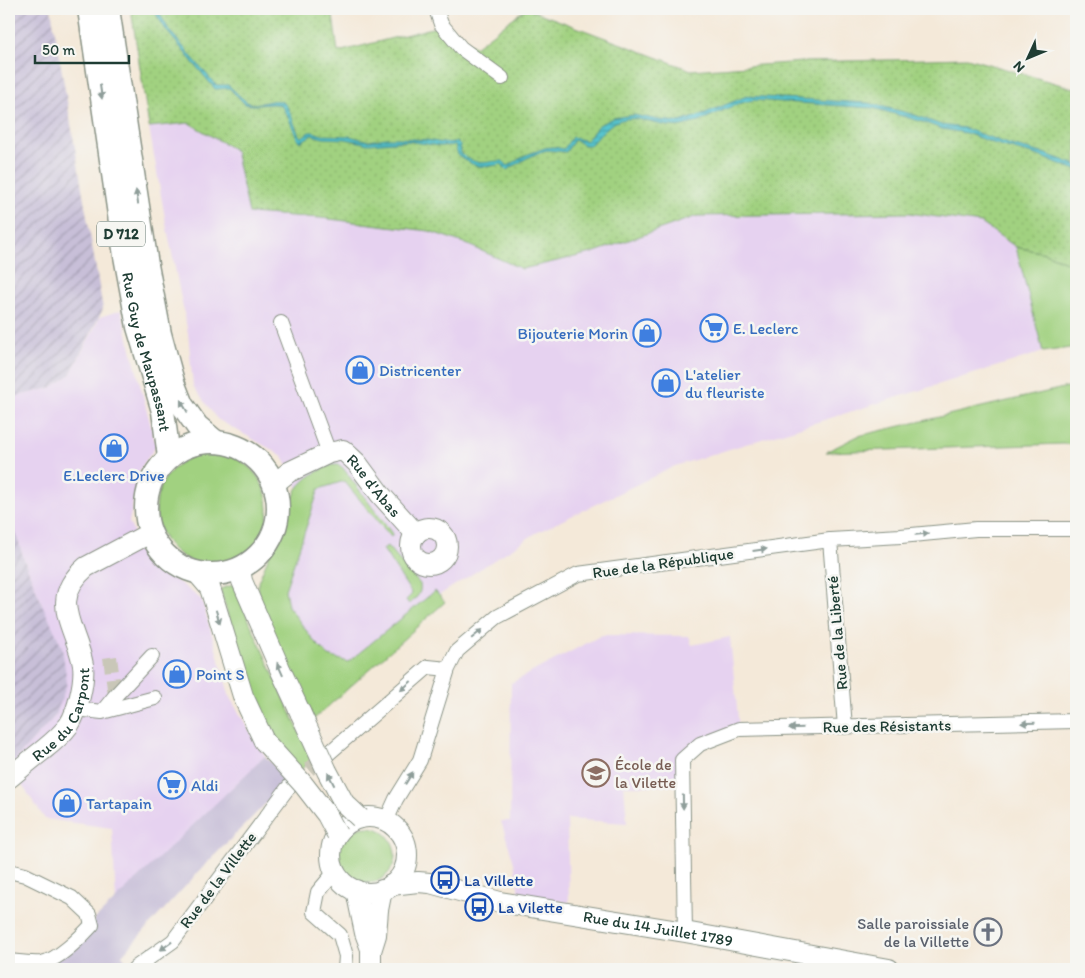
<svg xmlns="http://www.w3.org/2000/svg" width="1085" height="978" font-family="Itim,sans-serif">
  <defs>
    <pattern id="industrial-furrows" width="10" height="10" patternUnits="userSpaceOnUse" patternTransform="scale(1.25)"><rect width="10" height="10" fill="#c8bfd8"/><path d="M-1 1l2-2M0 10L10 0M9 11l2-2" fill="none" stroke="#a29cb0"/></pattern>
    <pattern id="park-dots" width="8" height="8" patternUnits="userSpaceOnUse" patternTransform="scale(1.25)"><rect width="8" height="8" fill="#a1d180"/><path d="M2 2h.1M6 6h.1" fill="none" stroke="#8ab46f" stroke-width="1.8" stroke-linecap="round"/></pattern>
    <pattern id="water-rules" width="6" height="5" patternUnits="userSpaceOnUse" patternTransform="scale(1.25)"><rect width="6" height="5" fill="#58c5cf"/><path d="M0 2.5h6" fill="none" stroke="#48a1a9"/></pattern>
  </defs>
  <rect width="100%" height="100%" fill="#f6f6f2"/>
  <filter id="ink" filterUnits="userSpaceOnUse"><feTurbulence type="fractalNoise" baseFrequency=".02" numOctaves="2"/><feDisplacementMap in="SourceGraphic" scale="10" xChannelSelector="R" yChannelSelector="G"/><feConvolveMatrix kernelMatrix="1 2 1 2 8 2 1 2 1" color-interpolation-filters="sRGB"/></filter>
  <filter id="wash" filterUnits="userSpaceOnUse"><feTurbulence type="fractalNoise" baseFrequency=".0096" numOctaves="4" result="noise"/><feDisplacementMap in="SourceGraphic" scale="20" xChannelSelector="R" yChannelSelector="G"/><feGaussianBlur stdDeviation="1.12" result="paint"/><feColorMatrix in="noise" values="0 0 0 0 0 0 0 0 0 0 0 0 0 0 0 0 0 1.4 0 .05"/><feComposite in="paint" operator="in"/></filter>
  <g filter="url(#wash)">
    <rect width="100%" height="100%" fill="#f4e9d9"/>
    <path fill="#e6d2f0" d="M189,123L235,150L249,213L321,218L429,231L464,243L592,253L697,216L909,213L981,223L1016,247L1043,352L675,466L536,533L441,594L321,698L274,597L303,499L283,456L217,419L193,386L188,333L165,218L149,127Z
      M121,310L156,446L140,469L129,522L143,555L202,600L230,698L265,756L116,901L112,828L45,819L9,766L56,715L42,604L24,560L14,527L9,503V401H12L14,397L50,388L70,375L100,317Z
      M602,635L689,636L692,645L730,637L739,729L682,760V786H624L627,823L567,819L569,903L519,893L514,863L501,821H510L511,683Z"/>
    <path fill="url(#industrial-furrows)" d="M9,9H51L103,309L70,375L50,388L14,397L12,401H9Z
      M9,503L14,527L24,560L42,604L62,647L67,683L56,715L9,766Z"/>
    <path fill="#c8bfd8" d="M265,756L288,781L204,866L122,955L127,963L113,969H43Z"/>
    <path fill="#a1d180" stroke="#60875a" d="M1016,247L1045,253L1076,266V347L1043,352Z
      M1076,385V445L1063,444L826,452L858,436Z
      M156 509a56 56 0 1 1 112 0a56 56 0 1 1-112 0Z
      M332,465H339L343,468L393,535L391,537L344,481L319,489L285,590L288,606L314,641L329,656L348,662L435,591L445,602L314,719L270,626L259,596L258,582L297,489C306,476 318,471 332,465Z
      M387,546L420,584C422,594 416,598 409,604L406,600L412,594L383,549Z
      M233,585L312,760L299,771L282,753L260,718L252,696L220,589Z
      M339 855a28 28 0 1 1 56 0a28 28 0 1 1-56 0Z"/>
    <path fill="url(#park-dots)" stroke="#60875a" d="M131,9H332L338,52L436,27L475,47L525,9H528L691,70L802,62L967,58L1076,89V266L1045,253L1016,247L981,223L909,213L697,216L592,253L522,269L464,243L429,231L321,218L249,213L235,150L189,123L149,127Z"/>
    <path fill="url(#water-rules)" stroke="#3c8182" d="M153,9H157L169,30L215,84L217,85H228C233,89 244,101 249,103C260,107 273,96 284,103C291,109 295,130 301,138L309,132H314L322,135L349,136L369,141L386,138H400L426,140L443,143L457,142L460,145L461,154C482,168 482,161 503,161L508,166L526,155L545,148L553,147L564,149L572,137L586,141L599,125L613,118L634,115L659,120L680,122L698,116L747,96L868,103L912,114L941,125L964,128L1011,145L1046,154L1076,165V170L1039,156L993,143L966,133L942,129L920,121L873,108L754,100C728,104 707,122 681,126C672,127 663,125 654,123C649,122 644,120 639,119C614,116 605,129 590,145H584L574,140L566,152L548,150L543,151L527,158L507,170L505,169L503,165L501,164C481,169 474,167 458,155L455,145L440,146L407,141L368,144L346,139L323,138L312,135L300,142L298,140L289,119L281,105C269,102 259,107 245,104L229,88L217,89H215L166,30Z"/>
  </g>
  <g filter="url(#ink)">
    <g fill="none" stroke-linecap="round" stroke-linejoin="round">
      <path stroke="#c9c7b8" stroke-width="14" stroke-dasharray="14 7" stroke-linecap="butt" d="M110,657L115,696
        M293,783L326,755"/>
      <g stroke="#8a9386" stroke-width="16">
        <path id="street" d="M436,9L441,24L461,48L502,78
          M281,323L329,453
          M830,540L845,727
          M77,709L102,712L155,698
          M102,712L115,696L152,656
          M329,753L428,667L448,669
          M386,821L396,799L420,760L448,669L457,651L497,617L578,574L830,540L901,536L976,529H1076
          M9,871L25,875L72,898L89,914L92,925C81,937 57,961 41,963C31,964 19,962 9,961
          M335,872L318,892L314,912L340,935L346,956L345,969
          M685,932L682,760L700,744L739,729L1076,721
          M135,968L173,941L287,789L293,783"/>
      </g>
      <g stroke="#8a9386" stroke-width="22">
        <g id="secondary">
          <path id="s1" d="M274,484L289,472L329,453L343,450L357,463L380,494L416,534"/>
          <circle cx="429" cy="546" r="18"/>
          <path d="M240,569L242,581L281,671L301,714"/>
          <path d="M198,574L210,588L243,696L264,741"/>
          <path id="s2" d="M9,778C20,769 30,760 42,751C52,743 61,736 69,725C78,711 85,681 83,665C76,626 47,601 86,567L150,533"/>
          <circle cx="369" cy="855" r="38"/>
          <path id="s3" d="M391,885L418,882L430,883L500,902L685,932L889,969"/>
          <path d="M356,890L365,933L371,949"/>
          <path d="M371,969V951L376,935L378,910L382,890"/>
        </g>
      </g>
      <g stroke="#8a9386" stroke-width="25">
        <g id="primary">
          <path id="s4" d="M89,9L125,256L138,327L163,411L169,457"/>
          <path d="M108,9L147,265L160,334L173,382L182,405L197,426L216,442"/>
          <circle cx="212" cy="508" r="66"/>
        </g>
      </g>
      <use href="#street" stroke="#fff" stroke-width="14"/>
      <use href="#secondary" stroke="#fff" stroke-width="20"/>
      <use href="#primary" stroke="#fff" stroke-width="22"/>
      <g stroke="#8a9386" stroke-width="22" stroke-linecap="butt">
        <path id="secondary-bridge" d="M301,714L327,771L344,803L360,818
          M264,741L303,784L327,815L337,834"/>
      </g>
      <use href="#secondary-bridge" stroke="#fff" stroke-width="20"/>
    </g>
    <defs><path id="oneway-solid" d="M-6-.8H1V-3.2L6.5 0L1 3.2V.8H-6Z" transform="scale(1.25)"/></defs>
    <g fill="#8f9e9a">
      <use href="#oneway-solid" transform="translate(101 92) rotate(82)"/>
      <use href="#oneway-solid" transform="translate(137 197) rotate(-99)"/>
      <use href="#oneway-solid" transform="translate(184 406) rotate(-120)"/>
      <use href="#oneway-solid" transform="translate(922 534) rotate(-5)"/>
      <use href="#oneway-solid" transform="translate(760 550) rotate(-8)"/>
      <use href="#oneway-solid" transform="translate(218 617) rotate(73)"/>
      <use href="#oneway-solid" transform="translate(477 634) rotate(-39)"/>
      <use href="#oneway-solid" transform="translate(280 669) rotate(-114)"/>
      <use href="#oneway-solid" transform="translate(406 686) rotate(139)"/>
      <use href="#oneway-solid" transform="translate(1028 723) rotate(179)"/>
      <use href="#oneway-solid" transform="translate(796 728) rotate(179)"/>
      <use href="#oneway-solid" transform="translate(409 778) rotate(-58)"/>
      <use href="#oneway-solid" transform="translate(331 779) rotate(-117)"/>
      <use href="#oneway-solid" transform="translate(683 802) rotate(89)"/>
      <use href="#oneway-solid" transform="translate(166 946) rotate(144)"/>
    </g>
  </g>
  <defs>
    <g id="supermarket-ring" transform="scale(1.4375)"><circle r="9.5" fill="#f6f6f2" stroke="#3f7fe0" stroke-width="1.5"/><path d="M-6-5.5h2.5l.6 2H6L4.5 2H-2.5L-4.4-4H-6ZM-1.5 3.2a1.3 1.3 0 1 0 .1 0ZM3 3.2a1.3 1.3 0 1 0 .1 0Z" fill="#3f7fe0"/></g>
    <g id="shop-ring" transform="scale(1.4375)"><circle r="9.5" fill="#f6f6f2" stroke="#3f7fe0" stroke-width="1.5"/><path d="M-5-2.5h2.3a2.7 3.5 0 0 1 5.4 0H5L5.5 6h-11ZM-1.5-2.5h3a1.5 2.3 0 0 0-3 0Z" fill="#3f7fe0"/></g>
    <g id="school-ring" transform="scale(1.4375)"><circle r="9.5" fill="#f6f6f2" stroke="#8d6e63" stroke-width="1.5"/><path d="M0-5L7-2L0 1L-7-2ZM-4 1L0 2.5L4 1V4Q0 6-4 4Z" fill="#8d6e63"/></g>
    <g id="bus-ring" transform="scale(1.4375)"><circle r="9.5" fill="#f6f6f2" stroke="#1a4fb4" stroke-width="1.5"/><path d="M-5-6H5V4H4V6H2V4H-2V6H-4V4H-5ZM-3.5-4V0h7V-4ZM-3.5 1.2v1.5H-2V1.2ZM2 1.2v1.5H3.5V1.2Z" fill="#1a4fb4"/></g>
    <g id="church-ring" transform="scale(1.4375)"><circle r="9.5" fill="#f6f6f2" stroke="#6b7280" stroke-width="1.5"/><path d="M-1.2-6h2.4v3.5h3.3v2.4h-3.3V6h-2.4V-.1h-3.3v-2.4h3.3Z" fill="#6b7280"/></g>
  </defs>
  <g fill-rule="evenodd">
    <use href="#supermarket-ring" x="714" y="328"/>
    <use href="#shop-ring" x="647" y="333"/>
    <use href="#shop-ring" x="360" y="370"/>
    <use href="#shop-ring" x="666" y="383"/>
    <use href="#shop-ring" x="114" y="448"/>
    <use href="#shop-ring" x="177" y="674"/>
    <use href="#school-ring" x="596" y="773"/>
    <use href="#supermarket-ring" x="172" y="785"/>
    <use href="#shop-ring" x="67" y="803"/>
    <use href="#bus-ring" x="445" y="880"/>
    <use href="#bus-ring" x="479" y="907"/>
    <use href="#church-ring" x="988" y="932"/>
  </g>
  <g text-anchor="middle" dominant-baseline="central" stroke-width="5" stroke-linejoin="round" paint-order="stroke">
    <rect fill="#f6f6f2" stroke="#60746d" stroke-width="1" x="97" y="221.5" width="48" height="25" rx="4"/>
    <g font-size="15" font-weight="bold" fill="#1f3d34">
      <text x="121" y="234">D 712</text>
    </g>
    <g font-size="16" fill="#366cbe" stroke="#f6f6f2" text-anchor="start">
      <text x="733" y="328">E. Leclerc</text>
      <text x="628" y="333" text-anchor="end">Bijouterie Morin</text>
      <text x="379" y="370">Districenter</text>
      <text x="685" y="374">L'atelier<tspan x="685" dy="18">du fleuriste</tspan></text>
      <text x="114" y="475" text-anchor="middle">E.Leclerc Drive</text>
      <text x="196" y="674">Point S</text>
      <text x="191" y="785">Aldi</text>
      <text x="86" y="803">Tartapain</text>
    </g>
    <g font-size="16" fill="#1f3d34" stroke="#f6f6f2">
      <text stroke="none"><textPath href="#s4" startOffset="348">Rue Guy de Maupassant</textPath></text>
      <text stroke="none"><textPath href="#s1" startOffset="125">Rue d'Abas</textPath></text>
      <text transform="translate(663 563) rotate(-8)">Rue de la République</text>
      <text transform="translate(837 633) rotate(-95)">Rue de la Liberté</text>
      <text stroke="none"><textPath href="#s2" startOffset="86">Rue du Carpont</textPath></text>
      <text transform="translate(887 726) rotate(-1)">Rue des Résistants</text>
      <text transform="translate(218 880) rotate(-53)">Rue de la Villette</text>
      <text stroke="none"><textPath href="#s3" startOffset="272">Rue du 14 Juillet 1789</textPath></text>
    </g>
    <g font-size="16" fill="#785e54" stroke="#f6f6f2" text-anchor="start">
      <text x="615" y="764">École de<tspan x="615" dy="18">la Vilette</tspan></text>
    </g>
    <g font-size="16" fill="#164399" stroke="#f6f6f2" text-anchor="start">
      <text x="464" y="880">La Villette</text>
      <text x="498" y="907">La Vilette</text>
    </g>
    <g font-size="16" fill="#5b616d" stroke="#f6f6f2" text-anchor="end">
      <text x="969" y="923">Salle paroissiale<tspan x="969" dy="18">de la Villette</tspan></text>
    </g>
  </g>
  <rect width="1085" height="978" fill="none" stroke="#f6f6f2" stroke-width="30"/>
  <g transform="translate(1028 58) rotate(226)" stroke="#f6f6f2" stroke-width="4" paint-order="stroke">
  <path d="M0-4L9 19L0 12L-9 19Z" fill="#1f3d34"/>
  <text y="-8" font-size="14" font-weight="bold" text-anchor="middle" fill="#1f3d34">N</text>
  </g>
  <path d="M35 55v8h94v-8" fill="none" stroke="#1f3d34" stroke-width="2.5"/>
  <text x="42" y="55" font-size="15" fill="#1f3d34" stroke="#f6f6f2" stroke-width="4" paint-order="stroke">50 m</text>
</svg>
